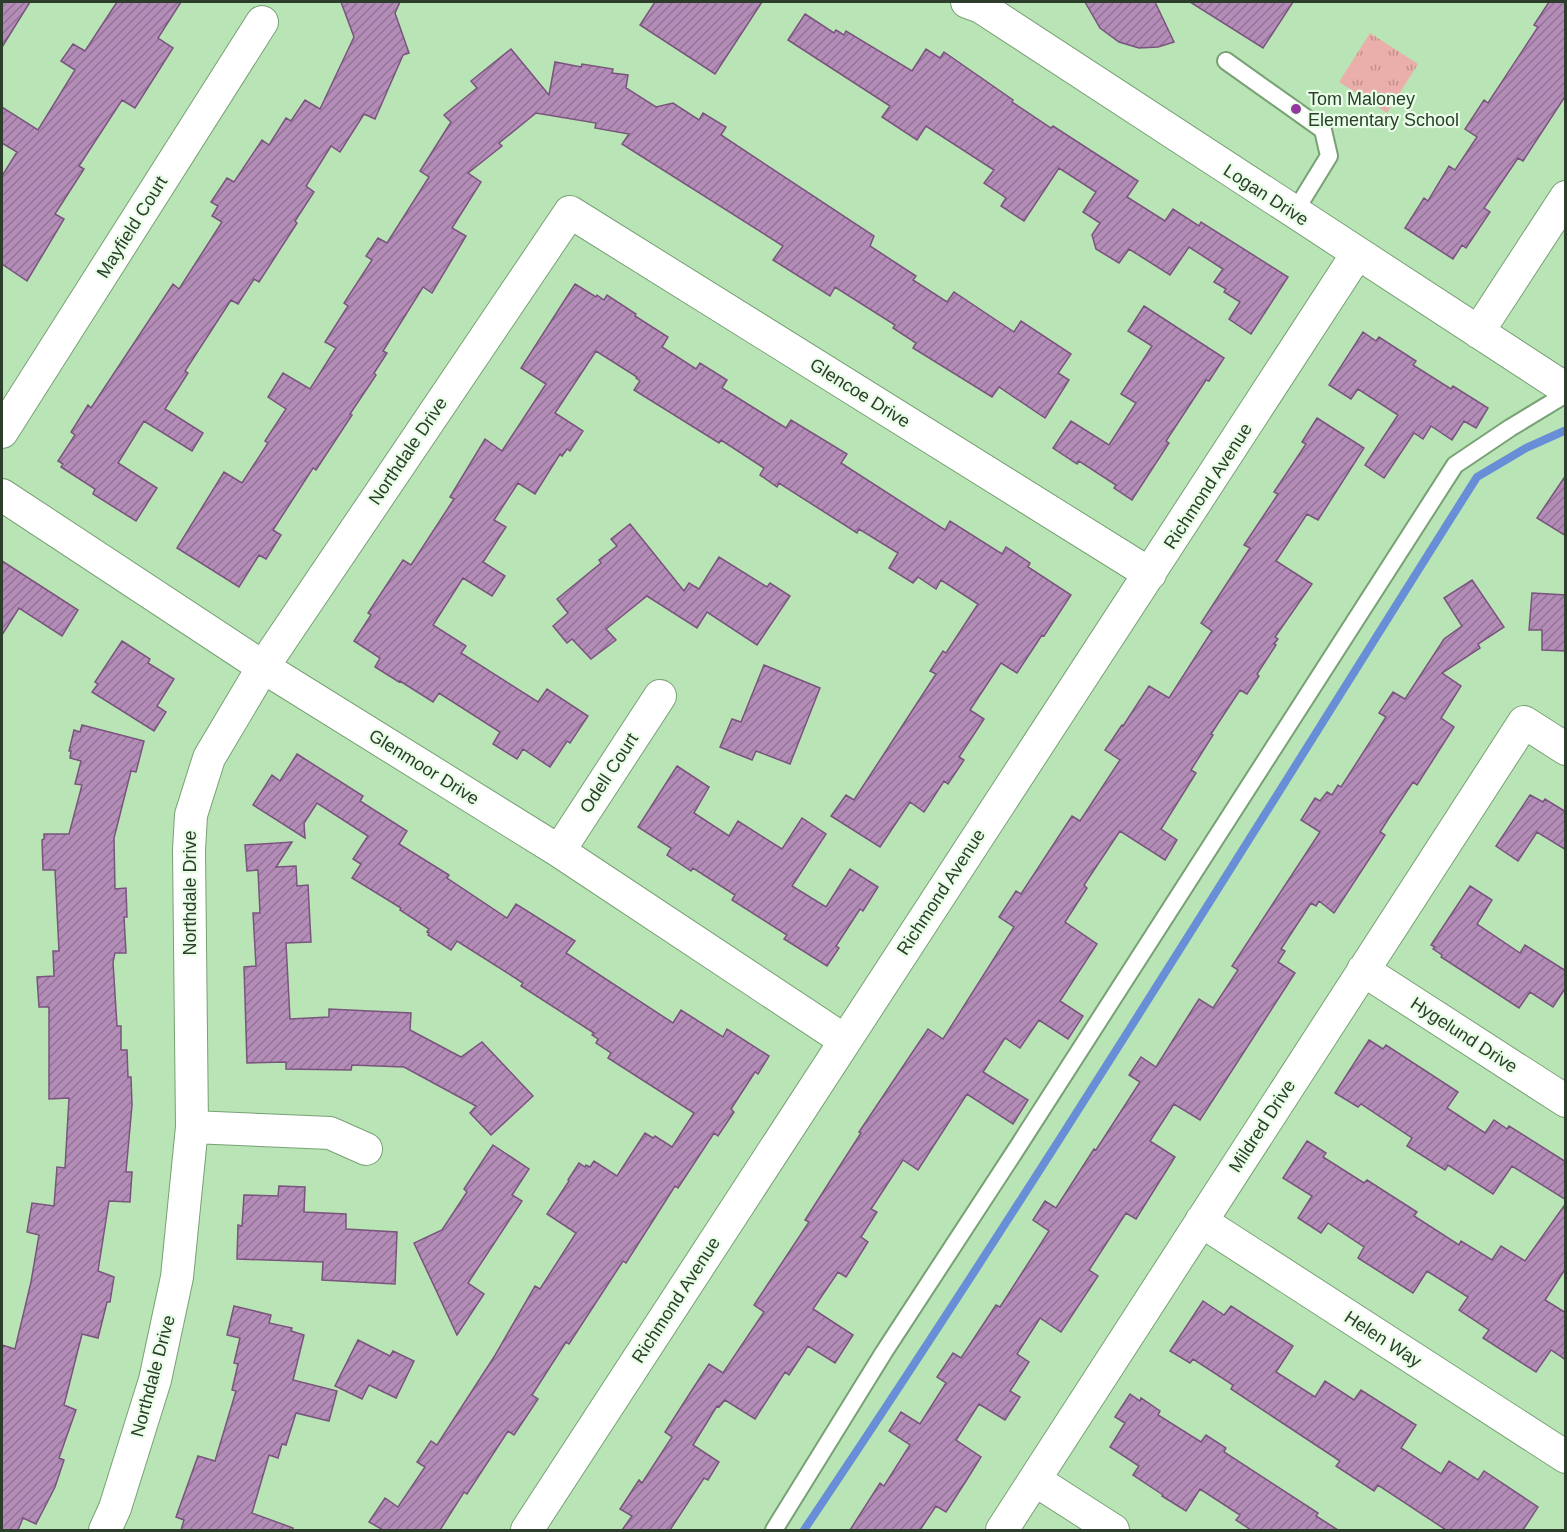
<svg xmlns="http://www.w3.org/2000/svg" width="1567" height="1532" font-family="Helvetica,sans-serif">
  <defs>
    <pattern id="park-tufts" width="24" height="20" patternUnits="userSpaceOnUse" patternTransform="scale(1.5)"><rect width="24" height="20" fill="#ebafab"/><path d="M3 7l-1-3M5 7V3M7 7l1-3M15 17l-1-3M17 17v-4M19 17l1-3" fill="none" stroke="#bf908b"/></pattern>
    <pattern id="building-hatch" width="6" height="6" patternUnits="userSpaceOnUse" patternTransform="scale(1.5)"><rect width="6" height="6" fill="#b48cb8"/><path d="M-1 1l2-2M0 6l6-6M5 7l2-2" fill="none" stroke="#937496"/></pattern>
  </defs>
  <rect width="100%" height="100%" fill="#b9e4b5"/>
  <path fill="url(#park-tufts)" d="M1370,33L1418,64L1387,113L1339,82Z"/>
  <g fill="none" stroke-linecap="round" stroke-linejoin="round">
    <path stroke="#698ed8" stroke-width="8" d="M804,1530C1036,1185 1254,830 1477,477L1526,448L1564,431"/>
  </g>
  <path fill="url(#building-hatch)" stroke="#79547d" stroke-width="1.5" d="M2,2H30L2,47Z
    M117,2H181L158,38L173,48L135,108L122,100L79,166L84,169L55,214L64,219L27,281L2,264V176L17,152L2,143V107L38,130L75,70L61,61L73,44L85,51Z
    M341,2H400L395,13L409,53L403,55L375,119L364,114L340,152L331,146L306,186L314,192L295,221L297,223L259,282L254,279L238,304L231,300L185,371L188,373L165,409L203,433L192,451L144,421L118,463L157,488L136,521L93,494L95,489L61,467L63,464L58,461L75,435L71,432L88,405L91,408L173,284L179,289L222,222L212,216L218,206L211,202L227,178L234,182L262,140L269,145L286,118L291,121L305,100L320,109L354,37Z
    M655,2H762L715,74L640,25Z
    M1085,2H1155L1174,42L1158,47L1139,48L1119,42L1100,28Z
    M1190,2H1293L1263,48Z
    M1549,2H1566V95L1523,161L1518,158L1484,208L1490,212L1466,248L1462,245L1453,259L1405,228L1424,198L1428,201L1449,166L1455,170L1477,137L1465,129L1484,100L1488,103L1538,27L1534,25Z
    M805,14L834,33L836,30L844,35L846,31L912,71L926,49L940,58L944,52L1013,100L1012,102L1051,128L1053,126L1138,181L1127,197L1165,221L1173,209L1199,226L1201,222L1288,277L1251,334L1229,319L1240,302L1224,292L1226,289L1214,282L1223,269L1189,247L1170,275L1129,249L1119,263L1096,249L1092,235L1100,223L1083,212L1096,192L1059,168L1024,221L1001,206L1006,198L984,183L994,170L926,126L917,140L882,117L890,106L788,40Z
    M511,49L549,95L555,62L581,67L582,64L613,69L612,73L628,75L626,88L656,107L673,103L699,120L703,113L726,127L721,135L874,236L870,246L916,276L913,280L947,302L954,292L1014,332L1021,321L1071,354L1058,373L1069,380L1045,418L999,387L992,397L913,348L916,343L893,328L895,325L835,287L830,296L773,260L783,246L622,144L629,134L595,128L596,123L536,113L499,143L502,146L468,173L481,182L452,228L466,236L432,293L423,287L383,351L387,353L374,373L376,375L350,414L352,415L316,470L313,468L273,530L281,535L266,559L259,555L239,587L177,548L224,472L242,483L268,443L265,441L286,409L268,397L283,373L310,389L336,348L325,342L348,306L344,303L372,260L366,256L378,238L387,243L429,177L420,171L451,122L444,115L477,88L471,81Z
    M575,284L596,297L597,295L604,300L607,295L636,314L635,316L668,337L662,347L696,369L700,363L727,380L722,388L786,428L791,420L847,454L841,463L945,530L950,521L1002,554L1006,547L1030,563L1028,567L1071,595L1044,636L1042,635L1017,673L1001,663L970,710L984,719L959,757L964,760L948,784L944,781L924,812L910,802L880,847L831,816L846,795L854,800L936,674L930,671L943,651L946,653L978,604L941,580L936,589L918,577L913,583L889,568L898,553L859,529L857,533L779,483L777,487L760,475L764,468L721,440L719,443L634,390L640,381L636,378L637,377L596,351L555,413L583,431L570,451L567,449L562,456L560,454L535,494L518,483L494,520L506,527L483,562L505,576L492,596L463,578L433,625L466,646L461,653L538,702L547,689L588,716L570,743L567,741L550,767L523,749L517,759L493,744L500,732L439,693L433,702L400,681L399,682L375,667L380,658L354,641L371,615L368,613L403,560L411,565L454,499L450,497L485,439L502,451L546,384L521,368Z
    M1144,306L1224,358L1209,381L1206,380L1166,441L1169,443L1132,500L1114,488L1116,485L1079,461L1077,464L1053,448L1071,421L1109,445L1136,403L1121,394L1152,346L1128,331Z
    M1363,332L1376,341L1379,337L1416,361L1413,365L1451,389L1453,386L1488,408L1476,428L1464,421L1452,440L1431,426L1423,439L1414,433L1384,478L1365,465L1398,415L1358,389L1351,399L1329,385Z
    M1317,418L1364,448L1318,520L1307,514L1276,561L1312,584L1275,637L1278,639L1274,644L1276,645L1257,674L1259,676L1247,694L1240,690L1211,734L1213,735L1191,770L1196,773L1161,829L1177,840L1165,860L1120,831L1084,885L1087,888L1065,922L1097,944L1060,1001L1083,1016L1068,1039L1039,1020L1020,1048L1005,1038L983,1072L1028,1100L1013,1124L967,1094L918,1170L903,1160L871,1209L877,1212L861,1237L868,1242L846,1277L838,1272L813,1309L853,1335L835,1363L808,1346L789,1375L785,1372L755,1419L725,1400L719,1407L717,1406L693,1445L719,1462L708,1480L704,1478L670,1530H622L632,1516L620,1509L639,1480L642,1483L672,1437L665,1432L692,1390L709,1364L723,1373L764,1312L754,1305L809,1222L805,1220L861,1133L859,1132L928,1029L943,1039L1014,927L999,917L1016,891L1021,894L1072,816L1080,821L1120,760L1105,750L1122,725L1123,726L1149,686L1169,698L1212,631L1201,623L1250,548L1244,545L1278,494L1274,492L1306,444L1302,442Z
    M1566,475V536L1537,518Z
    M630,524L684,591L689,583L699,589L719,557L767,587L770,583L790,596L757,645L707,612L697,628L647,596L606,629L616,640L591,659L572,639L567,643L553,626L568,613L557,599L601,563L599,560L617,546L611,539Z
    M2,561L78,610L62,636L19,608L2,635Z
    M1472,580L1504,627L1478,644L1480,648L1442,673L1461,686L1441,718L1454,727L1417,785L1413,782L1389,818L1380,832L1385,835L1334,913L1319,901L1316,906L1311,903L1281,949L1285,951L1278,962L1295,973L1200,1120L1174,1104L1150,1141L1175,1157L1136,1219L1126,1213L1089,1270L1098,1276L1061,1332L1040,1318L1017,1354L1029,1362L1010,1391L1020,1397L1005,1420L979,1404L956,1440L981,1457L966,1481L946,1512L936,1506L920,1530H850L880,1483L884,1486L910,1445L889,1431L901,1412L920,1424L946,1383L937,1377L953,1353L961,1358L996,1305L1000,1307L1049,1231L1033,1220L1045,1201L1056,1208L1094,1149L1096,1150L1140,1082L1129,1075L1141,1057L1156,1067L1199,999L1213,1008L1238,970L1232,966L1320,832L1301,820L1315,798L1320,801L1327,792L1332,795L1338,785L1341,787L1386,717L1379,713L1393,692L1405,699L1444,639L1462,626L1444,598Z
    M1532,593L1566,595V651L1542,650V630H1529Z
    M122,641L150,659L148,663L174,679L157,706L166,712L154,731L92,692L98,684L95,682Z
    M764,665L820,688L790,764L756,751L752,760L720,747L732,719L741,722Z
    M82,725L144,741L136,772L131,771L114,838L115,889L126,888L127,917H124L126,953H115L113,962L117,1026H121V1050H127L128,1077H131L132,1105L126,1172H132L130,1202L109,1201L98,1271L114,1277L110,1302H107L98,1338L82,1334L64,1405L76,1410L59,1458L64,1460L55,1487L36,1524L23,1518L18,1530H2V1345L15,1349L31,1282L39,1235L27,1232L32,1203L54,1206L57,1167L65,1168L69,1098L49,1099V1007H39L37,977L54,976L53,951H59L55,870H43L42,840L44,839V834H69L82,785L75,784L81,761L70,758L71,751H69L74,730L80,732Z
    M297,754L363,796L360,801L407,831L399,844L449,875L447,878L507,918L516,904L575,941L566,953L673,1023L681,1010L723,1037L727,1029L769,1056L758,1074L755,1072L731,1109L734,1112L718,1136L714,1133L678,1188L675,1186L626,1263L623,1261L569,1344L566,1342L532,1395L538,1399L514,1435L508,1431L467,1494L464,1492L440,1530H383L369,1522L385,1498L398,1507L425,1467L417,1462L431,1441L437,1445L494,1357L535,1286L540,1289L576,1233L547,1214L569,1181L568,1180L579,1163L585,1167L586,1165L590,1167L594,1161L617,1176L645,1133L653,1138L655,1136L672,1147L694,1113L608,1058L611,1053L596,1043L598,1039L592,1035L594,1033L521,986L523,983L457,941L451,950L428,935L429,933L427,932L429,929L400,910L401,908L352,878L361,864L353,859L368,836L317,803L304,823L305,838L253,805L272,775L280,781Z
    M677,766L709,787L694,813L729,836L738,821L782,849L802,818L826,834L792,886L826,907L850,869L878,887L863,911L860,909L836,946L839,948L827,966L784,939L787,935L732,900L735,895L693,868L691,871L667,855L671,848L638,827Z
    M1530,795L1543,802L1545,799L1566,812V850L1537,832L1518,861L1496,846Z
    M292,842L276,867L296,866L297,886L308,885L311,942L286,943L290,1019L329,1017V1009L411,1013L410,1030L461,1057L482,1042L533,1096L491,1135L470,1113L476,1106L404,1067L352,1065L351,1070L286,1069V1062L247,1063L244,967L256,966L253,913H260L258,870L247,871L245,845Z
    M1470,886L1492,900L1477,924L1520,953L1525,945L1566,971V987L1553,1007L1530,992L1519,1008L1441,957L1442,955L1433,949L1435,947L1431,945Z
    M1369,1040L1383,1049L1386,1045L1458,1092L1447,1108L1485,1133L1494,1120L1507,1129L1509,1126L1566,1162V1200L1512,1166L1493,1194L1448,1165L1445,1170L1407,1146L1412,1138L1361,1104L1358,1107L1335,1093Z
    M1307,1141L1326,1153L1323,1157L1364,1183L1367,1180L1417,1212L1414,1216L1459,1245L1461,1241L1492,1260L1501,1246L1525,1261L1566,1203V1268L1545,1300L1566,1313V1360L1551,1350L1536,1372L1483,1338L1489,1330L1459,1310L1468,1297L1427,1271L1413,1293L1358,1258L1364,1247L1328,1223L1321,1233L1298,1218L1312,1196L1283,1178Z
    M493,1145L529,1169L512,1195L522,1201L468,1283L484,1294L457,1335L414,1243L442,1230L467,1192L464,1189Z
    M279,1186L305,1187L304,1212L346,1214V1229L397,1232L395,1284L322,1280L323,1262L237,1259L238,1225L242,1226L244,1195L278,1196Z
    M1203,1301L1224,1315L1231,1306L1293,1346L1276,1372L1315,1397L1325,1381L1354,1400L1361,1390L1416,1425L1401,1448L1441,1474L1449,1461L1478,1480L1484,1471L1538,1507L1523,1530H1446L1378,1485L1374,1491L1336,1466L1340,1461L1231,1389L1233,1385L1193,1359L1190,1363L1170,1351Z
    M234,1306L271,1315L269,1323L292,1328L291,1331L304,1335L293,1380L337,1391L329,1421L296,1413L286,1445L282,1444L278,1458L269,1455L252,1513L293,1528V1530H181L184,1520L176,1517L198,1456L215,1461L236,1391L232,1390L238,1364L234,1363L240,1338L227,1335Z
    M358,1340L390,1356L393,1351L414,1361L396,1398L369,1385L362,1399L335,1386Z
    M1130,1394L1140,1401L1141,1398L1160,1411L1158,1415L1201,1442L1206,1435L1226,1448L1224,1452L1318,1513L1316,1516L1338,1530H1251L1236,1520L1240,1515L1200,1489L1186,1511L1162,1496L1163,1495L1133,1475L1139,1466L1110,1447L1125,1423L1115,1417Z"/>
  <g fill="none" stroke-linecap="round" stroke-linejoin="round">
    <g stroke="#78a175" stroke-width="20">
      <path id="lane" d="M1226,61L1323,130L1329,156L1294,213
        M774,1530L884,1352L1019,1145L1455,465L1510,428L1566,394"/>
    </g>
    <g stroke="#78a175" stroke-width="34">
      <path id="street" d="M967,2L981,7L1566,389
        M1478,332L1566,197
        M2,432L262,22
        M2,495L263,667L559,851L844,1040
        M559,851L660,696
        M1363,970L1566,1101
        M192,1127L330,1133L366,1149
        M1201,1221L1566,1457
        M1035,1480L1113,1530
        M105,1530L115,1508L155,1380L177,1277L192,1127L189,850L191,815L209,758L263,667L570,212L1150,574
        M527,1530C803,1105 1082,681 1357,254
        M1002,1530L1524,722L1566,749"/>
    </g>
    <use href="#lane" stroke="#fff" stroke-width="16"/>
    <use href="#street" stroke="#fff" stroke-width="32"/>
  </g>
  <circle fill="#93369f" stroke="#e8fee6" stroke-width="2" cx="1296" cy="109" r="6"/>
  <g text-anchor="middle" dominant-baseline="central" stroke-width="4.5" stroke-linejoin="round" paint-order="stroke">
    <g font-size="18" fill="#2c3d2b" stroke="#e8fee6" text-anchor="start">
      <text x="1308" y="99">Tom Maloney<tspan x="1308" dy="21">Elementary School</tspan></text>
    </g>
    <g font-size="18" fill="#2c3d2b" stroke="#e8fee6">
      <text transform="translate(1266 195) rotate(33)">Logan Drive</text>
      <text transform="translate(132 227) rotate(-58)">Mayfield Court</text>
      <text transform="translate(860 393) rotate(32)">Glencoe Drive</text>
      <text transform="translate(408 451) rotate(-56)">Northdale Drive</text>
      <text transform="translate(1208 486) rotate(-57)">Richmond Avenue</text>
      <text transform="translate(424 767) rotate(32)">Glenmoor Drive</text>
      <text transform="translate(609 773) rotate(-57)">Odell Court</text>
      <text transform="translate(941 892) rotate(-57)">Richmond Avenue</text>
      <text transform="translate(190 893) rotate(-90)">Northdale Drive</text>
      <text transform="translate(1464 1035) rotate(33)">Hygelund Drive</text>
      <text transform="translate(1262 1126) rotate(-57)">Mildred Drive</text>
      <text transform="translate(676 1300) rotate(-57)">Richmond Avenue</text>
      <text transform="translate(1383 1339) rotate(33)">Helen Way</text>
      <text transform="translate(153 1376) rotate(-75)">Northdale Drive</text>
    </g>
  </g>
  <rect width="1567" height="1532" fill="none" stroke="#2c3d2b" stroke-width="6"/>
</svg>
